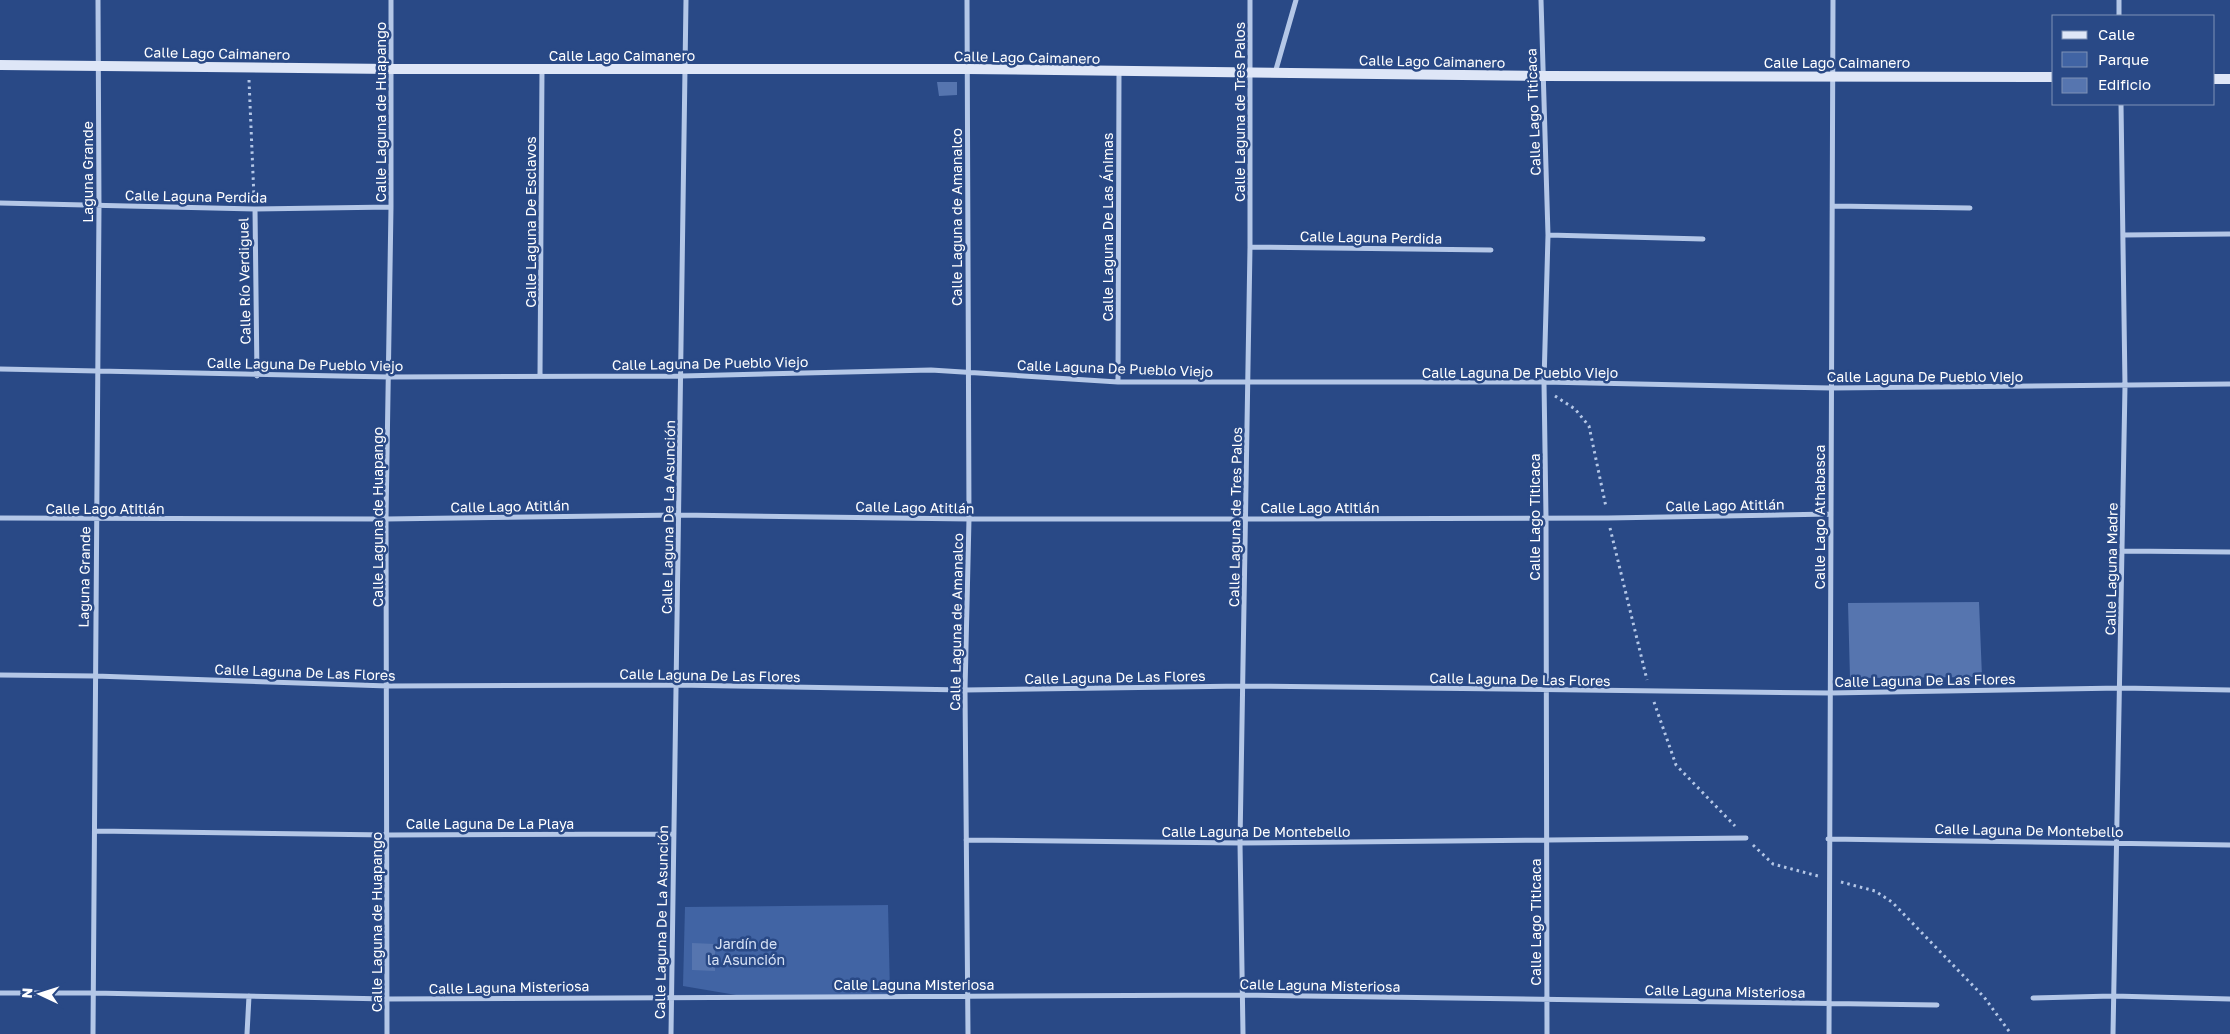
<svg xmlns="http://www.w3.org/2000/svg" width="2230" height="1034" font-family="'Golos Text',sans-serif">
  <rect width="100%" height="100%" fill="#294986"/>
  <path fill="#4164a4" d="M888,905L890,995L742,996L683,986L685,907Z"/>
  <path fill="#5675af" d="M937,82H957V95L939,96Z
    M1979,602L1982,677L1850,678L1848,603Z
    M692,943L715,944V971L692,970Z"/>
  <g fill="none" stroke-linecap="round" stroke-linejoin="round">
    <path stroke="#b4c7e7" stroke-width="3" stroke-dasharray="2.5 4" stroke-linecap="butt" d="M249,80L254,198
      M1555,396L1575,409L1589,426L1606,507
      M1610,528L1647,680
      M1654,702L1676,765L1735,826
      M1753,845L1773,864L1818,876
      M1841,882L1875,891L1892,902L1984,997L2011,1034"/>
    <path stroke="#b4c7e7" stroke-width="5" d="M967,0L969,519L965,690L968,1034
      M1541,0L1548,235L1544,382L1546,517L1547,1034
      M2119,0V16
      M1275,73L1296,0
      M0,203L255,209L391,207
      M1833,206L1970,208
      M255,209L257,376
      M1548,235L1703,239
      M2123,235L2230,234
      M1250,247L1491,250
      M0,369L389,377L682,376L931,370L1118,382H1544L1831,388L2230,384
      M540,375L542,69
      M1118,382L1119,72
      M0,518L386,519L679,515L969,519H1246L1608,518L1830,514
      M2123,551L2230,552
      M0,675L95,676L388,686L677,685L965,690L1244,686L1830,693L2121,688L2230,690
      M96,831L388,835L674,834
      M1828,839L2230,845
      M966,840L1240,843L1746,838
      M0,993H93L387,999L1242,995L1937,1005
      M2033,998L2113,996L2230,999
      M93,1034L99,206L98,0
      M247,1034L249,996
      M387,1034L386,519L391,207V0
      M671,1034L686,0
      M1243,1034L1240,843L1250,247V0
      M1829,1034L1833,0
      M2113,1034L2125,386L2121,104"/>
    <path stroke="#dee6f7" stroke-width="10" d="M0,65L392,69H967L1542,76L2054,77
      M2214,79H2230"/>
  </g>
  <g text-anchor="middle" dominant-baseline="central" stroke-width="5" stroke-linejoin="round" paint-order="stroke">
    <g font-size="14" fill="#fff" stroke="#294986">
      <text transform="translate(217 53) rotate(1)">Calle Lago Caimanero</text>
      <text x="622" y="55">Calle Lago Caimanero</text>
      <text transform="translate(1027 57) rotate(1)">Calle Lago Caimanero</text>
      <text transform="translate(1432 61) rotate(1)">Calle Lago Caimanero</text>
      <text x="1837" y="62">Calle Lago Caimanero</text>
      <text transform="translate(380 112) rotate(-90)">Calle Laguna de Huapango</text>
      <text transform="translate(1239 112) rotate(-90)">Calle Laguna de Tres Palos</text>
      <text transform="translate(1533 112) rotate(-92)">Calle Lago Titicaca</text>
      <text transform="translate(87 172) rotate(-90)">Laguna Grande</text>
      <text transform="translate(196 196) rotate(1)">Calle Laguna Perdida</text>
      <text transform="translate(956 217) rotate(-90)">Calle Laguna de Amanalco</text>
      <text transform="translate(530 222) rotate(-90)">Calle Laguna De Esclavos</text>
      <text transform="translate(1107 227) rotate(-90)">Calle Laguna De Las Ánimas</text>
      <text transform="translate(1371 237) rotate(1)">Calle Laguna Perdida</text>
      <text transform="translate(244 281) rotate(-91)">Calle Río Verdiguel</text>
      <text transform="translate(710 363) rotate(-1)">Calle Laguna De Pueblo Viejo</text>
      <text transform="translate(305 364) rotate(1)">Calle Laguna De Pueblo Viejo</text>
      <text transform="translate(1115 368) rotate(2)">Calle Laguna De Pueblo Viejo</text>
      <text x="1520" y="372">Calle Laguna De Pueblo Viejo</text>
      <text x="1925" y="376">Calle Laguna De Pueblo Viejo</text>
      <text transform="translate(1725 505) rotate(-1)">Calle Lago Atitlán</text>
      <text transform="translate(510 506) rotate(-1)">Calle Lago Atitlán</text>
      <text transform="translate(915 507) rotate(1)">Calle Lago Atitlán</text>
      <text x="1320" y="507">Calle Lago Atitlán</text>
      <text x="105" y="508">Calle Lago Atitlán</text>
      <text transform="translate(377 517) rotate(-90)">Calle Laguna de Huapango</text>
      <text transform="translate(668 517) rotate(-89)">Calle Laguna De La Asunción</text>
      <text transform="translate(1235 517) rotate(-89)">Calle Laguna de Tres Palos</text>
      <text transform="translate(1534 517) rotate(-90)">Calle Lago Titicaca</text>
      <text transform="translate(1819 517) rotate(-90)">Calle Lago Athabasca</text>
      <text transform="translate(2111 569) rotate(-89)">Calle Laguna Madre</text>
      <text transform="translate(84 577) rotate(-89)">Laguna Grande</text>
      <text transform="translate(956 622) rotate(-89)">Calle Laguna de Amanalco</text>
      <text transform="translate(305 672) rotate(2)">Calle Laguna De Las Flores</text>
      <text transform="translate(710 675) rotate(1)">Calle Laguna De Las Flores</text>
      <text transform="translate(1115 677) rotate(-1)">Calle Laguna De Las Flores</text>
      <text transform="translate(1520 679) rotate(1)">Calle Laguna De Las Flores</text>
      <text transform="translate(1925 680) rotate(-1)">Calle Laguna De Las Flores</text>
      <text x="490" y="823">Calle Laguna De La Playa</text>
      <text transform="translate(2029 830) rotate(1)">Calle Laguna De Montebello</text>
      <text x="1256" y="831">Calle Laguna De Montebello</text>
      <text transform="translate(376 922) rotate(-90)">Calle Laguna de Huapango</text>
      <text transform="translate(661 922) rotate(-89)">Calle Laguna De La Asunción</text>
      <text transform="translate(1535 922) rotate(-90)">Calle Lago Titicaca</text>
      <text x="914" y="984">Calle Laguna Misteriosa</text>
      <text transform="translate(1320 985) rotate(1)">Calle Laguna Misteriosa</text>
      <text transform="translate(509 987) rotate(-1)">Calle Laguna Misteriosa</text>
      <text transform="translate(1725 991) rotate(1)">Calle Laguna Misteriosa</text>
    </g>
    <g font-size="14" fill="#d8e3f6" stroke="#294986">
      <text x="746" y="943">Jardín de<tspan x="746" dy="16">la Asunción</tspan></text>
    </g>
  </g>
  <rect x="2052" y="15" width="162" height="90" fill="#294986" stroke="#7f92b6"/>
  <rect x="2062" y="31" width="25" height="8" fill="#dee6f7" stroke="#7f92b6"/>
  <text x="2098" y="40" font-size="15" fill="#ffffff">Calle</text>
  <rect x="2062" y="52" width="25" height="15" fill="#4164a4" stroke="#7f92b6"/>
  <text x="2098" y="65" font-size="15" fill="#ffffff">Parque</text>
  <rect x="2062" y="78" width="25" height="15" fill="#5675af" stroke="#7f92b6"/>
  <text x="2098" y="90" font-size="15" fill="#ffffff">Edificio</text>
  <g transform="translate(40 994) rotate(274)" stroke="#294986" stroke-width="4" paint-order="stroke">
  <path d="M0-4L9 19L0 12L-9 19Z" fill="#ffffff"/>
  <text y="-8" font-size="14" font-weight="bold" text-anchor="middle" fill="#ffffff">N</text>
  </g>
</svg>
